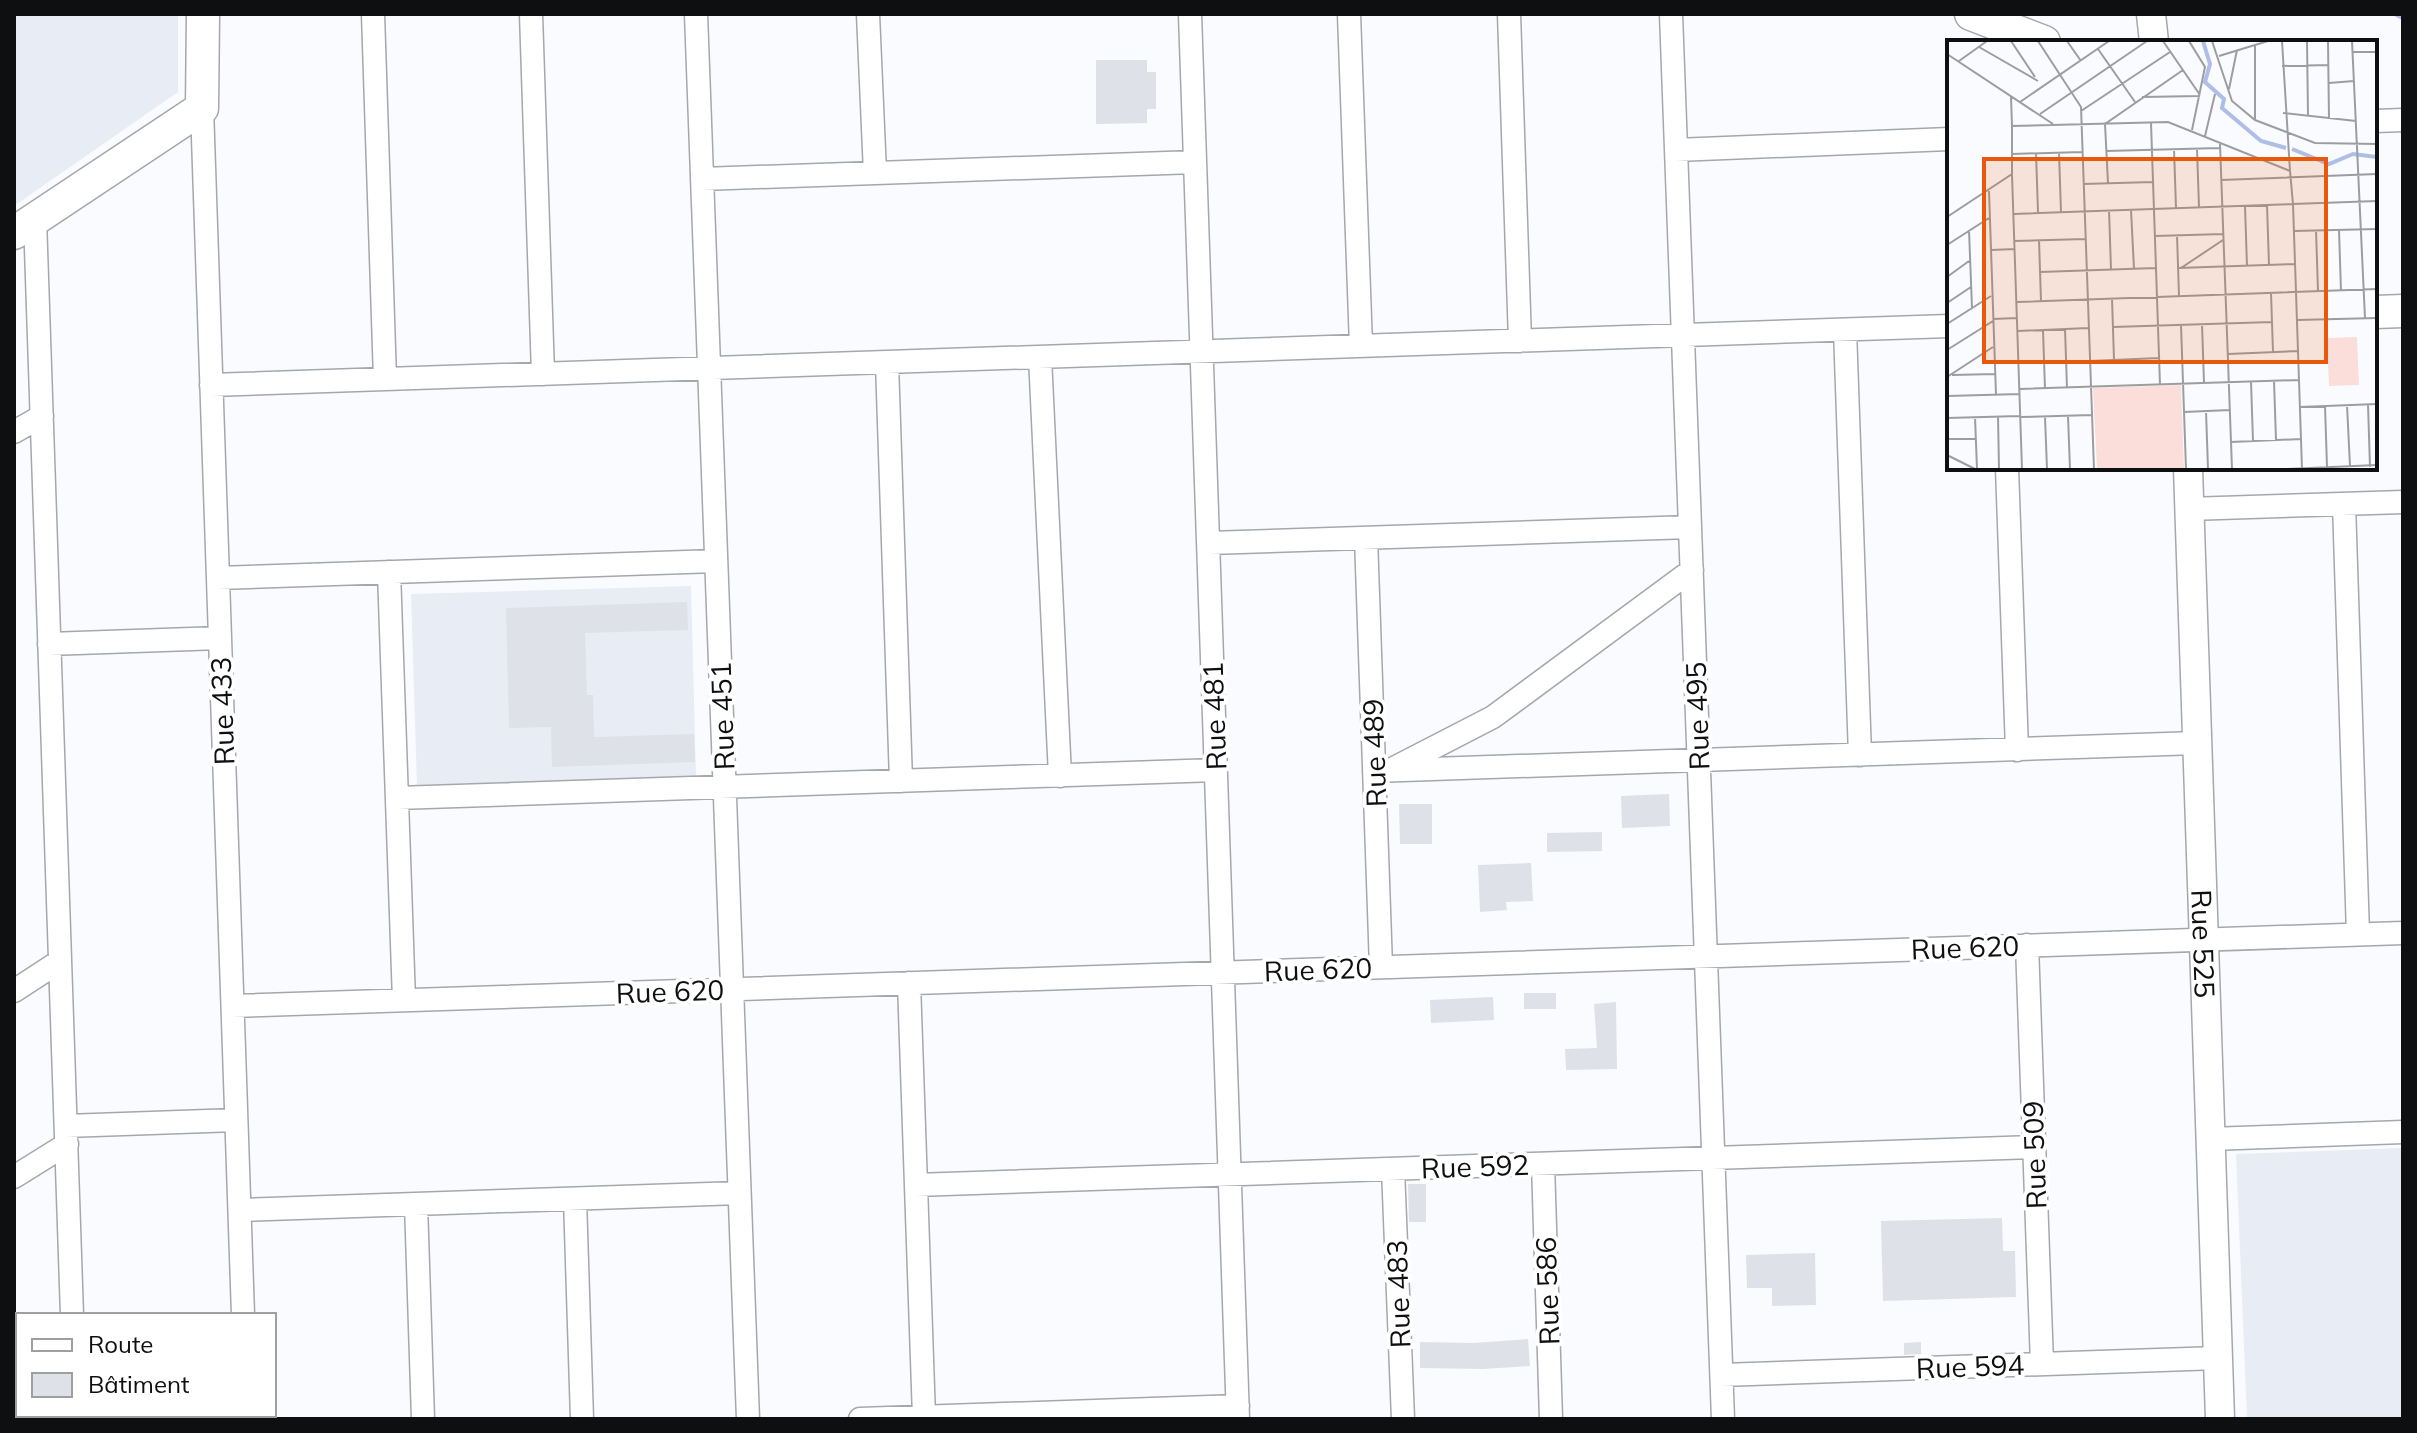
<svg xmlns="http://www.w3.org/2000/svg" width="2417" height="1433" font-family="Mulish,sans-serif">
  <rect width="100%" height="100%" fill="#fafbfe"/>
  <path fill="#e8ecf4" d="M14,14H178V92L14,206Z
    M691,586L696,777L417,785L411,594Z
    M2403,1148V1419H2247L2236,1154Z"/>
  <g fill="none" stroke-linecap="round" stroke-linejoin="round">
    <path stroke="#aebee6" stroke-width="6" d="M2397,14L2403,17"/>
  </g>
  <path fill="#dfe1e8" d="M1096,60H1147V72H1156V109H1147V123L1096,124Z
    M687,602L688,630L585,633L587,695H593L594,737L694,734L695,762L552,767L551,727L509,728L506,608Z
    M1669,794L1670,826L1622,828L1621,796Z
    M1399,804H1432V844H1400Z
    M1602,832V851L1547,852V833Z
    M1531,863L1533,901L1506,902L1507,910L1480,912L1478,865Z
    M1524,993H1556V1009H1524Z
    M1493,997L1494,1020L1431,1023L1430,1000Z
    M1616,1002L1617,1069L1566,1070L1565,1049L1597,1048L1594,1004Z
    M1408,1184H1426V1222H1409Z
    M2002,1218L2003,1251H2015L2016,1297L1883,1301L1881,1221Z
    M1815,1253L1816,1305L1772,1306V1288H1747L1746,1255Z
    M1528,1339L1530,1366L1483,1369L1420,1368V1342L1473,1343Z
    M1921,1342V1354L1904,1355V1343Z"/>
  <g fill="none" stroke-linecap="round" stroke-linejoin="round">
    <g stroke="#a4a7ad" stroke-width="25">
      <path id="minor" d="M373,14L385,379
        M531,14L543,374
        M696,14L748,1419
        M868,14L875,173
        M1190,14L1238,1419
        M1349,14L1361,346
        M1509,14L1520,341
        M1671,14L1723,1419
        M202,108L243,1315
        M2375,121L2403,120
        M1676,150L1949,139
        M702,179L1195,162
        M35,219L72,1315
        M1845,330L1860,755
        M1040,357L1060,776
        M887,363L901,781
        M211,385L1949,326
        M14,432L42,416
        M2007,468L2017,750
        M2344,504L2358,934
        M2189,509L2403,502
        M1366,538L1381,967
        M1209,543L1690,527
        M389,572L404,1000
        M218,578L716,561
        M49,644L220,638
        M1394,768L1493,717L1692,570
        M1374,771L2197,743
        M397,798L1216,770
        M2027,945L2042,1364
        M909,983L924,1417
        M14,991L60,961
        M233,1006L2403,933
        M66,1126L236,1120
        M2210,1139L2403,1132
        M1543,1164L1551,1419
        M1393,1169L1403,1419
        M14,1177L67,1144
        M916,1185L2034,1147
        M575,1199L582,1419
        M416,1204L423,1419
        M240,1210L739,1193
        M14,1358L18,1356
        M1722,1375L2218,1358
        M76,1415V1419
        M247,1415V1419
        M860,1419L1238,1406"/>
    </g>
    <g stroke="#a4a7ad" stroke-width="31">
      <g id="tertiary">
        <path d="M2151,14L2154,42"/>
        <path id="s1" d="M2188,468L2220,1419"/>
      </g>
    </g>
    <g stroke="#a4a7ad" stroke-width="35">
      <path id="secondary" d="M1971,14L2044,42
        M14,233L202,108L203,14
        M2375,312L2403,311"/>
    </g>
    <use href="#minor" stroke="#fff" stroke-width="22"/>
    <use href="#tertiary" stroke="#fff" stroke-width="28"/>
    <use href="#secondary" stroke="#fff" stroke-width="32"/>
  </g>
  <g text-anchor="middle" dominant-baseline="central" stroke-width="8" stroke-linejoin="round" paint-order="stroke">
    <g font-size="28" fill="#0e0f11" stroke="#fff">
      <text transform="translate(222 711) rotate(-92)">Rue 433</text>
      <text transform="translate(722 716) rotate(-92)">Rue 451</text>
      <text transform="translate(1214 716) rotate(-92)">Rue 481</text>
      <text transform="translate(1697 716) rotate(-92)">Rue 495</text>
      <text transform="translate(1374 753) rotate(-92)">Rue 489</text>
      <text stroke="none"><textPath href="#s1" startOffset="476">Rue 525</textPath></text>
      <text transform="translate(1965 947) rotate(-2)">Rue 620</text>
      <text transform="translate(1318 969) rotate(-2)">Rue 620</text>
      <text transform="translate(670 991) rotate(-2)">Rue 620</text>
      <text transform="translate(2034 1155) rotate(-92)">Rue 509</text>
      <text transform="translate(1475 1166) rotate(-2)">Rue 592</text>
      <text transform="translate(1547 1291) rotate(-92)">Rue 586</text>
      <text transform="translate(1398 1294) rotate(-92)">Rue 483</text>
      <text transform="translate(1970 1366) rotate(-2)">Rue 594</text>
    </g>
  </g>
  <g transform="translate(1947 40)">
    <rect width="430" height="430" fill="#fafbfe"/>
    <path d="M410,297L412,345L382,346L380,298ZM234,345L237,429H150L146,348Z" fill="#fbdeda"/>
    <path fill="none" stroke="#aebee6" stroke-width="4" d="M256,1L263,24L258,42L277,59L275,68L314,101L339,108M345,109L382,124L406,114L430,117"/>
    <path fill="none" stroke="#9c9d9f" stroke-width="2" d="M64,1L88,37M91,1L134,67L147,429M120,1L134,21M216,1L253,55M242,1L258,27L245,90M265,1L285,61L308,80L368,103L430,104M335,1L343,131M360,1L361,76M381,1L382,79M405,1L418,278M308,5V80M32,7L91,41M151,9L188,62M405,12H430M0,14L106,84M272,16L321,1M12,21L40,1M335,26L381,25M382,43L407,41M282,49L290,10M64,57L65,86M195,57L253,56M73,62L162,1M134,71L223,12M336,73L409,81M93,74L200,1M204,83L213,345M258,96L268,54M273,104L285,429M227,109L229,168M250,109L252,167M159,111L273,108M89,113L91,172M112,113L114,172M65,114L135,112M65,135L75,429M274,140L430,134M161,143L158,84L236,30M136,144L206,142M42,151L49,355M320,165L322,225M298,166L300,226M162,170L164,229M184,170L187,229M67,174L346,164L355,429M0,177L65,134V86L221,82L343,131L346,164L430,161M22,190L25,268M369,190L371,251M392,190L394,251M347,191L430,189M230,195L232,256M208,196L276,194M92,200L94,261M67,201L138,199M0,205L42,178M44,210L68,209M231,228L348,224M234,228L276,200M93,232L209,228M0,237L22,221M324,253L326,312M165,258L167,320M70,262L430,249M0,263L24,247M46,279L70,278M350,280L430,278M0,284L44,256M255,284L257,343M234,285L239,429M166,287L325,282M118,289L120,348M96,290L98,349M71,291L141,288M0,310L46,281M281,314L351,311M143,321L212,318M5,335L48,334M0,337L46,307M327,341L329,400M304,342L306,401M73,349L352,340M0,356L73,354M421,364L423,427M400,365L403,426M378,366L380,427M353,367L430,364M259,371L261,429M237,372L283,370M51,376L52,429M121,376L123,429M28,377L30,429M74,377L145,375M98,377L100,429M0,378L73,376M0,399H29M284,402L354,399M2,416L28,429M340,429L430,425"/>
    <path fill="#e8590c" fill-opacity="0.15" stroke="#e8590c" stroke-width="4" d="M37,119H379V322H37Z"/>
    <rect width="430" height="430" fill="none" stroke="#0e0f11" stroke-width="4"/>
  </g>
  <rect width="2417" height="1433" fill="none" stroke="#0e0f11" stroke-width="32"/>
  <rect x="16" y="1313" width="260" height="104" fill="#ffffff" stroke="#9f9fa0" stroke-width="2"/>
  <rect x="32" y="1339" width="40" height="12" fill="#ffffff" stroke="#9f9fa0" stroke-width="2"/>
  <text x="88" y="1353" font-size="24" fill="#0e0f11">Route</text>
  <rect x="32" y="1373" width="40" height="24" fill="#dfe1e8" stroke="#9f9fa0" stroke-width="2"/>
  <text x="88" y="1393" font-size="24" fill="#0e0f11">Bâtiment</text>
</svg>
